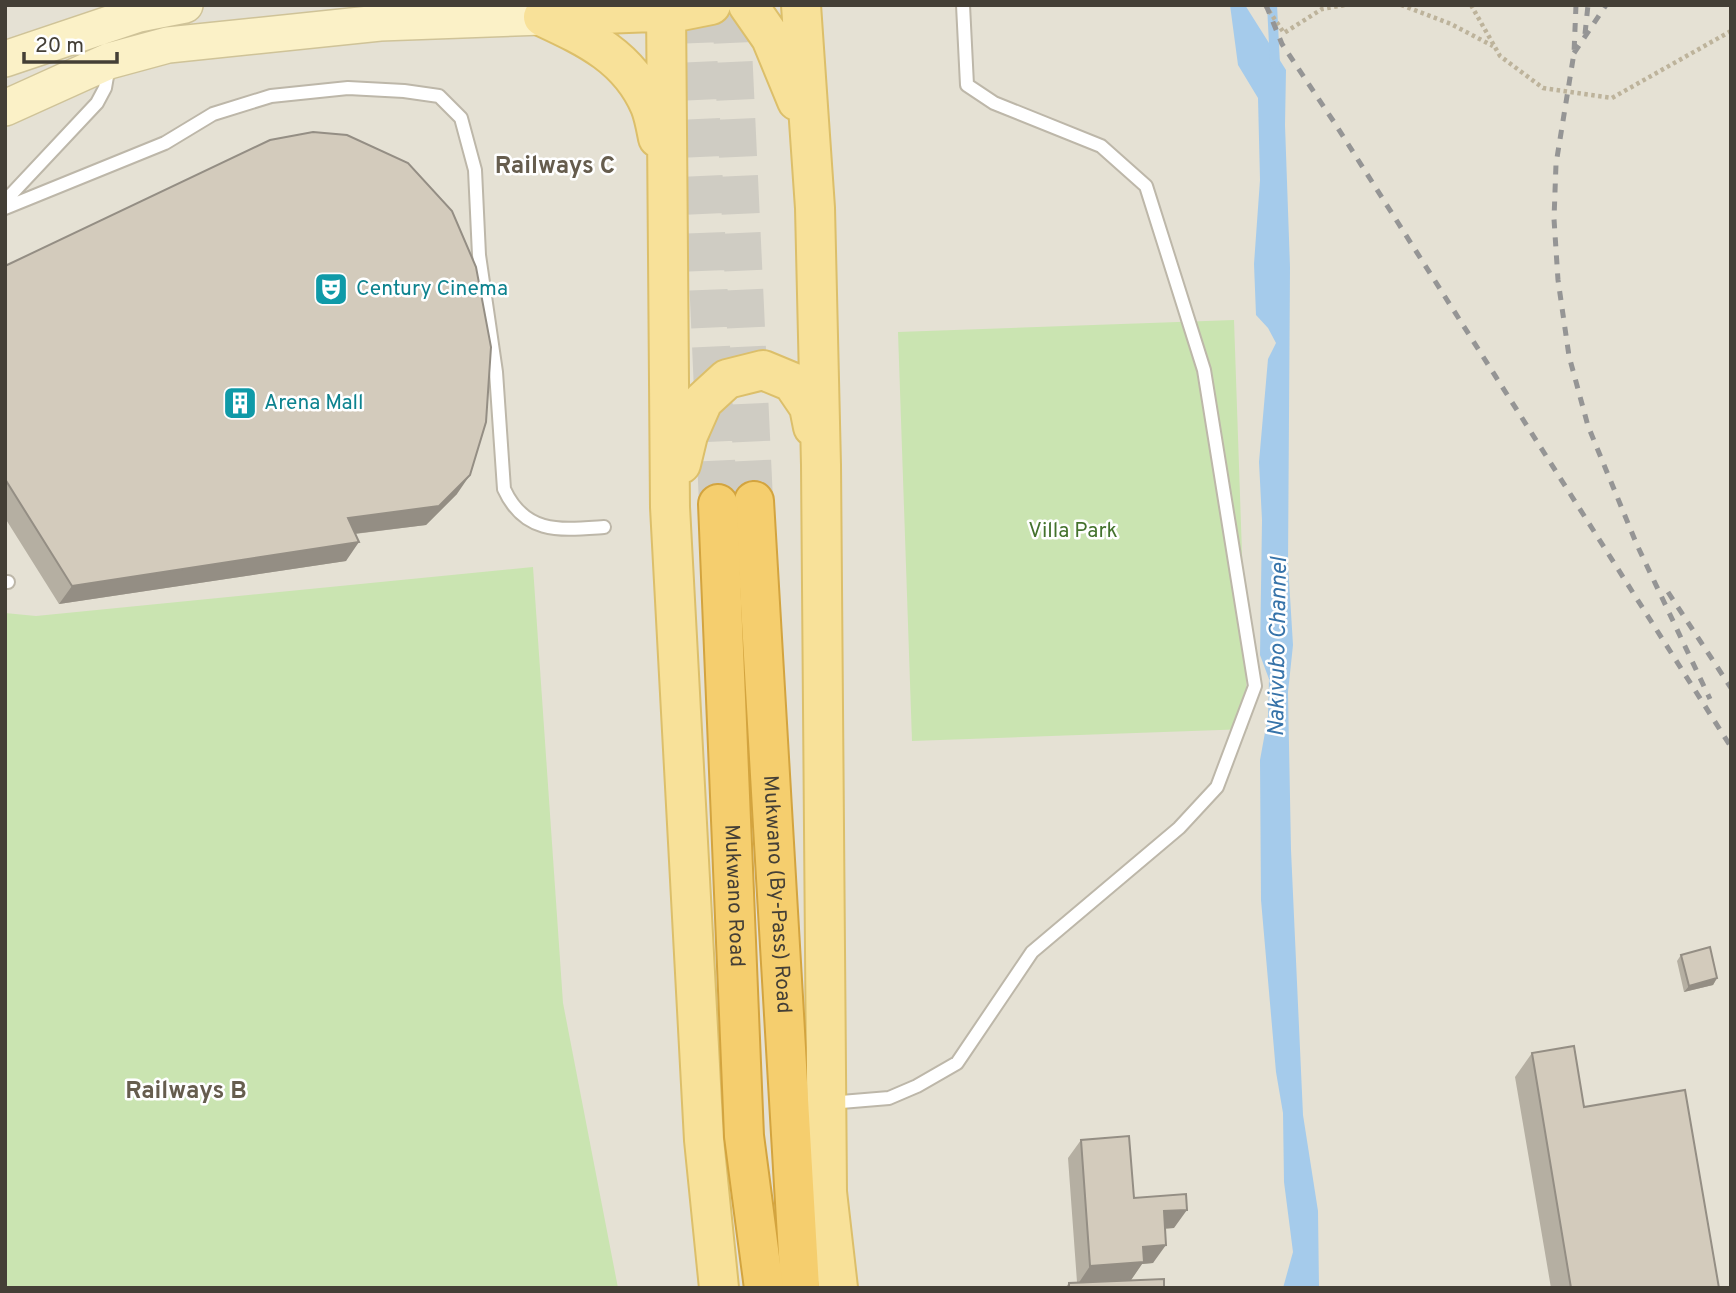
<svg xmlns="http://www.w3.org/2000/svg" width="1736" height="1293" font-family="Overpass,sans-serif">
  <rect width="100%" height="100%" fill="#f2efe6"/>
  <path fill="#e5e1d4" d="M5,5H1731V1288H5Z"/>
  <path fill="#cae4b1" d="M1234,320L1248,729L912,741L898,332Z
    M533,567L563,1003L618,1288H5V613L36,616Z"/>
  <path fill="#a5cbeb" d="M1230,5H1245L1286,70L1285,125L1290,267L1288,564L1293,645L1288,692L1291,850L1303,1115L1318,1211L1319,1288H1283L1293,1252L1284,1182L1283,1113L1276,1072L1261,900L1260,760L1268,716L1269,679L1260,655L1262,520L1259,462L1268,359L1276,343L1268,328L1256,315L1254,264L1260,180L1258,98L1238,65Z"/>
  <g fill="none" stroke-linecap="round" stroke-linejoin="round">
    <path stroke="#a5cbeb" stroke-width="10" d="M1272,5L1275,64"/>
    <path stroke="#cfccc3" stroke-width="38" stroke-dasharray="38 19" stroke-linecap="butt" d="M696,5L718,504
      M731,5L754,501"/>
    <g stroke="#bdb7a9" stroke-width="16">
      <path id="lane" d="M5,201L97,103L105,88L109,65
        M5,208L165,143L213,114L271,96L348,88L404,91L439,96L461,118L475,170L479,255L496,372L504,489C525,535 561,530 604,527
        M5,582H8
        M829,1103L889,1098L917,1086L957,1063L1032,952L1179,828L1217,787L1255,686L1204,370L1146,186L1101,146L994,103L967,85L963,5"/>
    </g>
    <g stroke="#cfc398" stroke-width="38">
      <path id="secondary" d="M5,59L139,14L185,5
        M5,108L109,61L168,45L380,23L543,17"/>
    </g>
    <g stroke="#dcbf6a" stroke-width="42">
      <path id="primary" d="M666,5L670,507L704,1140L719,1288
        M748,5L771,38L797,101
        M801,5L815,208L821,465L827,1192L838,1288
        M549,16L681,11L711,5
        M543,17C588,38 629,57 650,106C654,116 656,128 658,138
        M681,464L688,435L703,401L727,379L763,370L792,382L809,407L813,427"/>
    </g>
    <g stroke="#d3a43f" stroke-width="42">
      <g id="highway">
        <path id="s1" d="M754,501L800,1288"/>
        <path id="s2" d="M718,504L744,1136L764,1288"/>
      </g>
    </g>
    <path stroke="#bdb39b" stroke-width="4.5" stroke-dasharray="3.5 3.5" stroke-linecap="butt" d="M1265,5L1284,33L1322,9L1345,5
      M1401,5L1451,24L1493,46
      M1471,5L1500,56L1543,88L1612,98L1731,31"/>
    <use href="#lane" stroke="#fff" stroke-width="12"/>
    <use href="#secondary" stroke="#fbf1c7" stroke-width="35"/>
    <use href="#primary" stroke="#f8e199" stroke-width="38"/>
    <use href="#highway" stroke="#f5ce6e" stroke-width="38"/>
    <path stroke="#959595" stroke-width="5" stroke-dasharray="9 9" stroke-linecap="butt" d="M1266,5L1282,44L1334,122L1731,747
      M1576,5L1574,53L1556,164L1554,219L1558,280L1569,356L1588,426L1637,545L1710,699
      M1585,34L1588,5
      M1574,53L1606,5
      M1668,592L1731,688"/>
  </g>
  <path fill="#b5afa2" d="M5,266L457,494L426,525L355,534L346,561L59,604L5,518Z
    M1681,955L1717,978L1713,985L1684,992L1677,961Z
    M1532,1053L1584,1107L1719,1288H1551L1515,1077Z
    M1081,1140L1134,1198L1174,1228L1165,1229L1153,1263L1142,1264L1131,1280L1164,1288H1065L1069,1283L1077,1282L1068,1158Z"/>
  <path fill="#948e84" d="M470,475L457,494L426,525L336,536L348,518Z
    M359,542L346,561L59,604L72,586Z
    M1717,978L1713,985L1684,992L1689,986Z
    M1187,1210L1174,1228L1151,1229L1164,1211Z
    M1166,1245L1153,1263L1142,1264L1131,1280L1078,1284L1090,1266L1143,1247Z"/>
  <path fill="#d3cbbc" stroke="#948e84" stroke-width="2" d="M313,132L347,135L408,163L452,211L476,267L491,347L486,422L470,475L439,506L348,518L359,542L72,586L5,479V266L270,140Z
    M1710,947L1717,978L1689,986L1681,955Z
    M1574,1046L1584,1107L1685,1090L1719,1288H1571L1532,1053Z
    M1129,1136L1134,1198L1186,1194L1187,1210L1164,1211L1166,1245L1143,1247L1144,1262L1090,1266L1081,1140Z
    M1164,1279V1288H1069V1283Z"/>
  <defs>
    <g id="theatre-square" transform="scale(1.75)"><rect x="-9" y="-9" width="18" height="18" rx="4" fill="#0f9aa8" stroke="#fff"/><path d="M-5-5.5Q0-4 5-5.5V0Q5 5 0 6Q-5 5-5 0ZM-3.3-2.5H-1v1.5H-3.3ZM1-2.5H3.3v1.5H1ZM-2.8 1Q0 5.5 2.8 1Z" fill="#fff"/></g>
    <g id="building-square" transform="scale(1.75)"><rect x="-9" y="-9" width="18" height="18" rx="4" fill="#0f9aa8" stroke="#fff"/><path d="M-4-6H4V6H1V3H-1V6H-4ZM-2.5-4.3h1.7v1.8h-1.7ZM.8-4.3h1.7v1.8H.8ZM-2.5-1h1.7V.8h-1.7ZM.8-1h1.7V.8H.8Z" fill="#fff"/></g>
  </defs>
  <g fill-rule="evenodd">
    <use href="#theatre-square" x="331" y="289"/>
    <use href="#building-square" x="240" y="403"/>
  </g>
  <g text-anchor="middle" dominant-baseline="central" stroke-width="5" stroke-linejoin="round" paint-order="stroke">
    <g font-size="21" fill="#0d838f" stroke="#fff" text-anchor="start">
      <text x="356" y="289">Century Cinema</text>
      <text x="264" y="403">Arena Mall</text>
    </g>
    <g font-size="21" fill="#44722d" stroke="#fff">
      <text x="1073" y="531">Villa Park</text>
    </g>
    <g font-size="21" fill="#443f36" stroke="#fff">
      <text stroke="none"><textPath href="#s1" startOffset="394">Mukwano (By-Pass) Road</textPath></text>
      <text stroke="none"><textPath href="#s2" startOffset="392">Mukwano Road</textPath></text>
    </g>
    <g font-size="23" font-style="italic" fill="#3673a9" stroke="#fff">
      <text transform="translate(1279 647) rotate(-89)">Nakivubo Channel</text>
    </g>
    <g font-size="24" font-weight="bold" fill="#665d4e" stroke="#fff">
      <text x="555" y="167">Railways C</text>
      <text x="186" y="1092">Railways B</text>
    </g>
  </g>
  <rect width="1736" height="1293" fill="none" stroke="#443f36" stroke-width="14"/>
  <path d="M24 52v10h93v-10" fill="none" stroke="#443f36" stroke-width="3.5"/>
  <text x="35" y="52" font-size="21" fill="#443f36" stroke="#ffffff" stroke-width="5" paint-order="stroke">20 m</text>
</svg>
